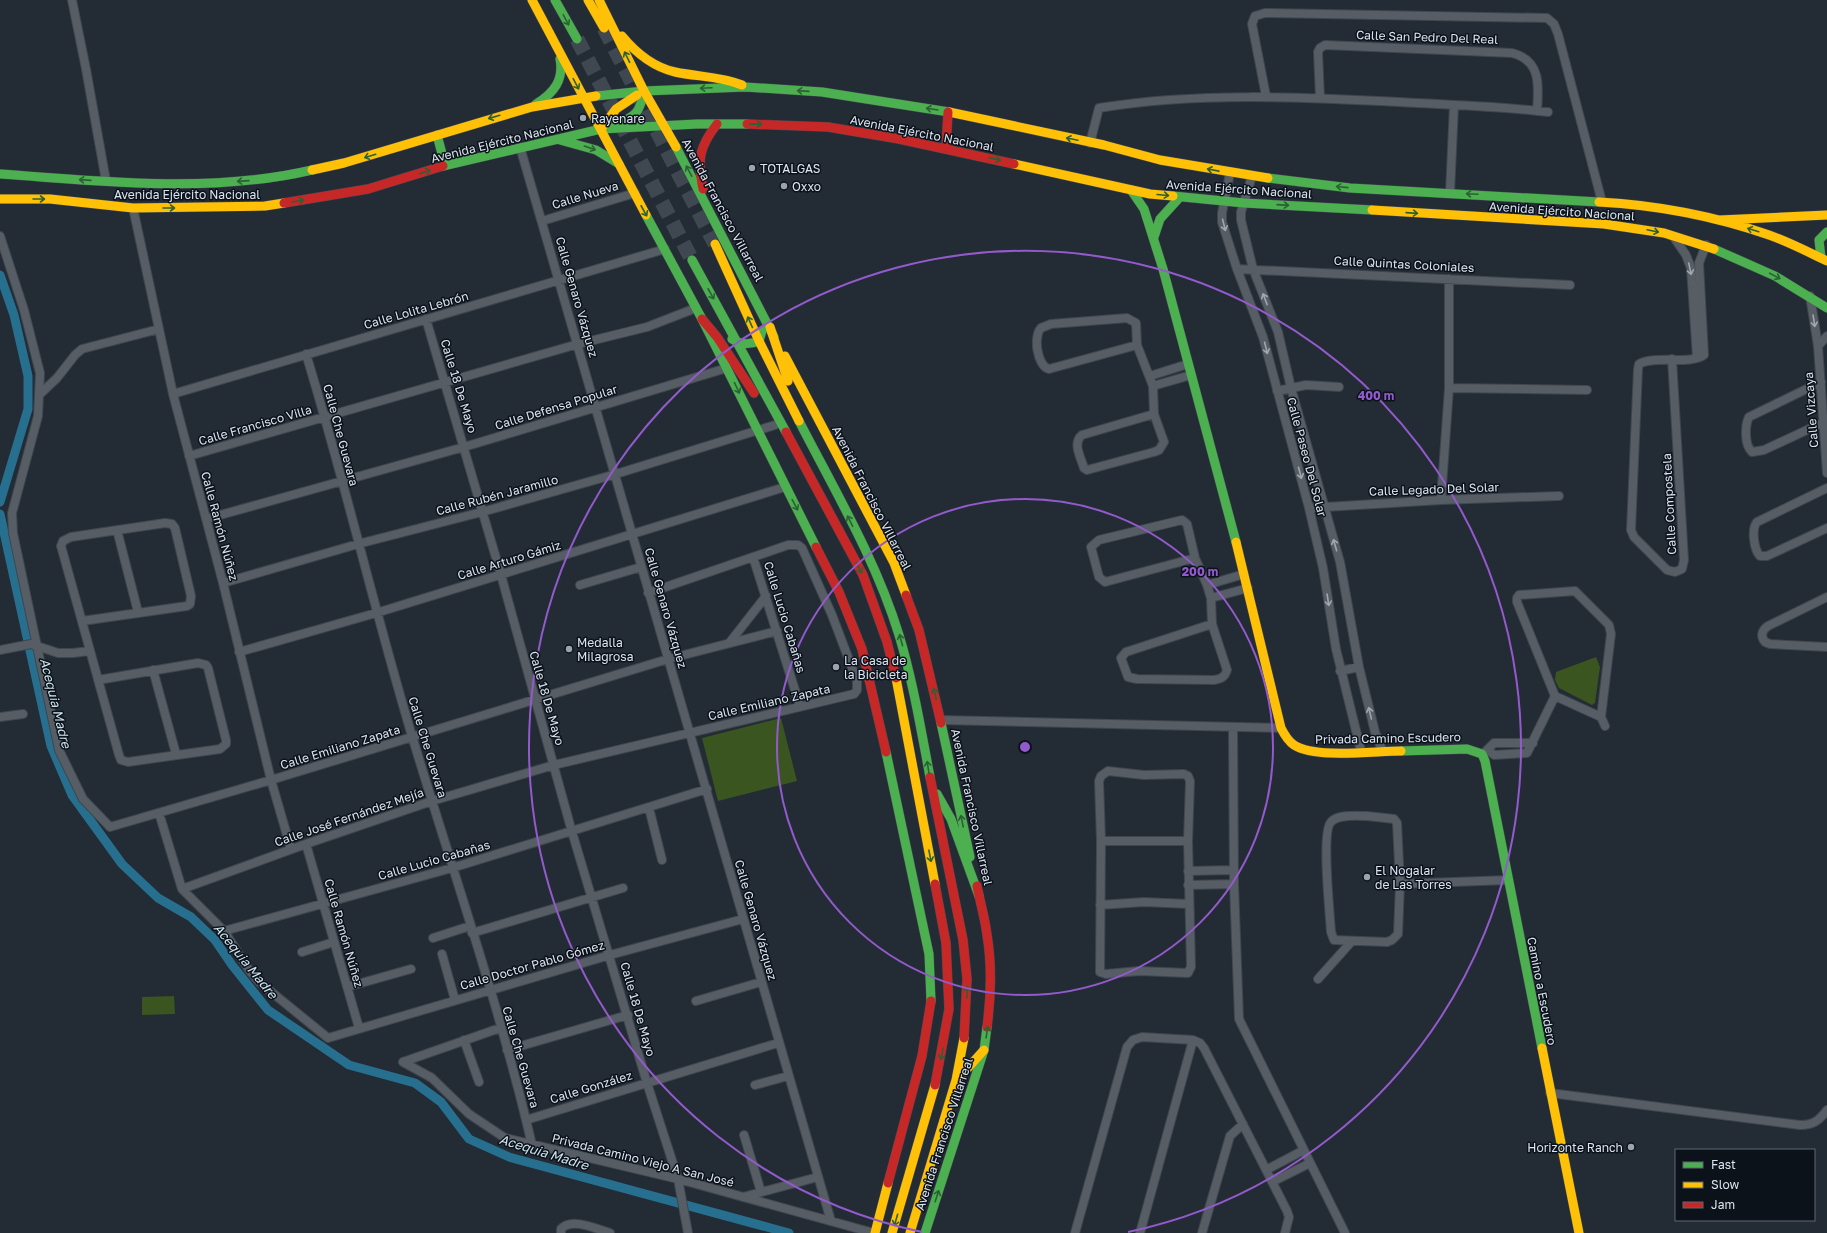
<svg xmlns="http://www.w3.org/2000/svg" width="1827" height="1233" font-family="'Golos Text',sans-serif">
  <rect width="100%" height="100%" fill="#232b35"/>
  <path fill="#3a551f" d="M1596,657L1600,667L1595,703L1592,705L1559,688L1555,680L1556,672Z
    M781,718L797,781L718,801L702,738Z
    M174,996L175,1014L142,1015V997Z"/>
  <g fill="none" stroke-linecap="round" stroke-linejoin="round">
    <path stroke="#276f8f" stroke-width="9" d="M0,275L14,315L28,376V409L0,502
      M0,514L51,746L72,795L122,864L158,898L191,917L215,940L232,965L268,1010L349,1065L415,1083L441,1102L469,1139L509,1157L789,1233"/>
    <path stroke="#3f4751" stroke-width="15" stroke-dasharray="15 8" stroke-linecap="butt" d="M604,28L715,244
      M577,39L692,260"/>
    <g stroke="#3f464e" stroke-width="10">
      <path id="street" d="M72,0L86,69L106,181
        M1266,96L1252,24L1255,16L1265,13L1547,18L1554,24L1558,34L1602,202
        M1320,98L1318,52L1320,48L1325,45L1512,53C1541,60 1539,86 1537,111
        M1090,143L1099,108C1196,92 1301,97 1399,102C1448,105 1498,106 1548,112
        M520,147L831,1221
        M1230,173L1222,213V222L1237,269L1263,337L1309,508L1323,568L1336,649L1361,751
        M1252,176L1241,212V220L1253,269L1278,332L1291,388L1340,562L1359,667L1375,732L1382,750
        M1450,193L1454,105
        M133,208L173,394L223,583L271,780L291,849
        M542,221L635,193
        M0,236L24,310L40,373L38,416L12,513L13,533L59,750L83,799L110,827L271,780L668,659L777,631
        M1673,236L1686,255L1691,268L1697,358
        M1237,269L1570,285
        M1810,296L1818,346L1827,473
        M426,319L501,575L572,832L647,1083L678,1179L688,1233
        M1137,345L1049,369C1037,366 1033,336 1041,328L1051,324L1127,318L1136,323L1137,345L1153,386L1154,414L1164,442L1159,450L1154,452L1087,470L1084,468C1081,458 1072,443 1082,435L1154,414
        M1818,346L1827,336
        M306,354C345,481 374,610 412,736C453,872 500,1007 532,1145
        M1672,359L1684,560L1682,569L1675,572L1667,570L1634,537L1631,530L1638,369L1639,364C1655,355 1690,365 1704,355L1699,263L1706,245
        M1150,376L1188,364
        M1821,382L1749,417C1745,425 1744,445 1752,452L1764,450L1824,422
        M1153,386L1191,375
        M1449,388L1587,390
        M1277,391L1306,385L1339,387
        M40,394L57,378L75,355L82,349L159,329
        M173,394L665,249
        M189,456L578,344L647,327L696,308
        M1827,488L1757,522C1751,529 1754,550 1760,556H1767L1827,528
        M1441,500L1449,388V279
        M1309,508L1441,500L1559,496
        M206,519L464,447L727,368
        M117,530L138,612
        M753,557L800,706
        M1195,558L1105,582L1099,577L1091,547L1099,540L1182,520L1187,524L1195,558L1207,585L1211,598L1212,624L1227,670C1225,677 1221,679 1214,680L1137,679L1128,677L1121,658L1126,652L1212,624
        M223,583L358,544L482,512L616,474L775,425
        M580,585L641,567
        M1207,585L1244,574
        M1827,597L1768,626C1762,630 1760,636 1765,642L1770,644L1827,647
        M1211,598L1248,588
        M82,621L187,606L190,604L191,596L175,528L172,524L165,523L71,537L63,541L61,546L119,755L121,760L128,762L220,749L226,744V740L208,668L206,665L198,663L98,680
        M730,642L766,596
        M0,650L31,644L58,653H73L89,651
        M239,652L376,613L785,487
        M153,670L176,754
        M1340,671L1359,667
        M0,717L23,714
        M1601,717L1555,696L1517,602V598L1519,595L1575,591L1609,625L1611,634L1601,717L1605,726
        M941,720L1281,728
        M1233,727L1234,884L1239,1019L1345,1233
        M1488,750L1494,755L1527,753L1555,696
        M1484,753L1494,743H1533
        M1108,771L1144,775L1184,774L1188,776L1190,781L1188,841L1191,967L1188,973L1139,971L1106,974L1100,972L1101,841L1099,781L1101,776Z
        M649,808L662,860
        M159,813L182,889L224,931L249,970L259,982L328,1038L610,955L743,919
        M1367,816L1394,819L1397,823L1400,884L1398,934L1392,940L1387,942L1334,940L1331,932C1330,914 1321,832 1331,822C1338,814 1357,816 1367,816Z
        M1101,841H1188
        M306,844L359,1028
        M1188,871L1233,870
        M1400,884L1508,880
        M1188,885L1234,884
        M182,889L306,844L432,801L554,765L854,694L857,690V681L832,615L802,548L798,545H788L648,593
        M1100,905L1144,902L1189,904
        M224,931L452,868L707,789
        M472,933L623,888
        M433,938L470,926
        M302,952L334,942
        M442,954L455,1000
        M1318,979L1352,941
        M347,987L411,969
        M696,1001L761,982
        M464,1040L479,1082
        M507,1050L628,1015
        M403,1062L432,1078L469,1114L505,1138L678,1179L874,1233
        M403,1062L500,1028
        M755,1085L788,1076
        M1550,1093L1800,1125C1813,1125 1819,1121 1827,1110
        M526,1120L778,1043
        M744,1135L761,1192
        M1266,1170L1304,1150
        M1272,1182L1310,1163
        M743,1197L818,1177
        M561,1233V1229C572,1217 596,1229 610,1233
        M1075,1233L1127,1047L1133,1040L1142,1037L1193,1040L1200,1043L1204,1048L1287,1211L1289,1217L1285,1233
        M1140,1233L1193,1040
        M1202,1233L1230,1136L1243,1124"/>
    </g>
    <g stroke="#3f464e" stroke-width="10">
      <path id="fast" d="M555,0L577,39
        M596,96L644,91L745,87L822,92L949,112
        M536,104C554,93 564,80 560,59
        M616,124C636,117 640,112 644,91
        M437,135L445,165
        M560,140L596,150L619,164
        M676,147L774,337
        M443,166L601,129L697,124H747
        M0,174C104,181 209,194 312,170
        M1268,178L1350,188L1599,202
        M1131,190L1144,209L1163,269L1236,542
        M1173,196L1244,203L1372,210
        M646,215L702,319L816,547
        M1154,237L1160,219L1180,197
        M1714,249L1775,276L1827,308
        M1821,258L1819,240L1827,232
        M692,260L786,432
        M732,339C741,345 749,345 759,341L762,331
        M799,421C835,491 876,560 899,635C913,681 921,730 930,777
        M941,723L970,857
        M1401,751L1467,749L1482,754L1485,761L1542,1048
        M886,752L929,954L931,1001
        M937,794L951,819L979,896
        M925,1233L984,1050L987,1027"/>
    </g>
    <g stroke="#3f464e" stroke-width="10">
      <path id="slow" d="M532,0L646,215
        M588,0L604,28
        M599,0L644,91L676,147
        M622,36C636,53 653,67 675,72C698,77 720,76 742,85
        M949,112L1104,145L1160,160L1268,178
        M601,129L616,109L637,95
        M1014,164L1150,194L1173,196
        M312,170L344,163L532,107L596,96
        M0,199H50L133,208L265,206L284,203
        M1599,202C1657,205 1714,216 1769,235C1789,242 1808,252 1827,261
        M1372,210L1604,224L1664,233L1714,249
        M1720,220L1827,215
        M715,244L759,341L799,421
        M770,327L788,381
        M785,356L894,563L906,595
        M1236,542L1281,728C1284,734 1288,741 1294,745C1315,759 1374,751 1401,751
        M896,678L935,884
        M1542,1048L1579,1233
        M957,1080L984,1050
        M875,1233L888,1183
        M892,1233L935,1085
        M910,1233L956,1080L964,1038"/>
    </g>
    <g stroke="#3f464e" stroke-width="10">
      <path id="jam" d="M747,124L828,127L899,139L1014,164
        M946,148L948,112
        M703,189C697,160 699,147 717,124
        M284,203L368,189L443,166
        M702,319L717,337L754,393
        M786,432L863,575L887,642L896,678
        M816,547L839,592L862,649L886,752
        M906,595L919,630L941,723
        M930,777L963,940L967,979L964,1038
        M977,886C980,902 985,918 987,935C992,965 991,997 987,1027
        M935,1085L949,1009L946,943L935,884
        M888,1183L922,1056L931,1001"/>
    </g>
    <use href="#street" stroke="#575d64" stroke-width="8"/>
    <use href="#fast" stroke="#4caf50" stroke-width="9"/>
    <use href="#slow" stroke="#ffc107" stroke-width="9"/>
    <use href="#jam" stroke="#c62828" stroke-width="9"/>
  </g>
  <defs><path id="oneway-shaft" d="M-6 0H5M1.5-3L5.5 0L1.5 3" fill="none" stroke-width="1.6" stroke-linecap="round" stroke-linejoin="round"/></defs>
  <g stroke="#2c6035">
    <use href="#oneway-shaft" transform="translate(566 20) rotate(62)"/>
    <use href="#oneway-shaft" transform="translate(627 57) rotate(-116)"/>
    <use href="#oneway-shaft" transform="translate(576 84) rotate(62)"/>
    <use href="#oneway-shaft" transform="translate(706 88) rotate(177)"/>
    <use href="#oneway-shaft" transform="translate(803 91) rotate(-176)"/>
    <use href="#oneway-shaft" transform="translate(932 109) rotate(-171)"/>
    <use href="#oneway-shaft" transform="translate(494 117) rotate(164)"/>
    <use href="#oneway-shaft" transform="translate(756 124) rotate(-1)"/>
    <use href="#oneway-shaft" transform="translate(1072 139) rotate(-168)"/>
    <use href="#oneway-shaft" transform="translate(590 148) rotate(19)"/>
    <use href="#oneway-shaft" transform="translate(370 156) rotate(163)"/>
    <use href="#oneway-shaft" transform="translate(995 159) rotate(13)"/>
    <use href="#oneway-shaft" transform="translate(1213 170) rotate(-169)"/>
    <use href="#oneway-shaft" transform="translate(689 171) rotate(-118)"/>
    <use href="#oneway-shaft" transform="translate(425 172) rotate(-18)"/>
    <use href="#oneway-shaft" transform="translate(85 180) rotate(-176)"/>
    <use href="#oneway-shaft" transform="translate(243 181) rotate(176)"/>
    <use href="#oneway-shaft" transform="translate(1342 187) rotate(-174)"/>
    <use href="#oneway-shaft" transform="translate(1472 194) rotate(-177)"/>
    <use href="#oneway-shaft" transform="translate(1163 195) rotate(5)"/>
    <use href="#oneway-shaft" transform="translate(39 199)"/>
    <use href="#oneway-shaft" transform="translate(298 201) rotate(-9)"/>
    <use href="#oneway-shaft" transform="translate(1283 205) rotate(4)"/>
    <use href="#oneway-shaft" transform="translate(169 208)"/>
    <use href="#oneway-shaft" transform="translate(644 211) rotate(61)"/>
    <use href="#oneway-shaft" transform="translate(1412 213) rotate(4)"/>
    <use href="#oneway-shaft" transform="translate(1753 230) rotate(-163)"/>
    <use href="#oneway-shaft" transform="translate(1653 231) rotate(12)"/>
    <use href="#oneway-shaft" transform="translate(1775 276) rotate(28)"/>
    <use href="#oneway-shaft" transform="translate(711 294) rotate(61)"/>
    <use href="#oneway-shaft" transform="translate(750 322) rotate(-114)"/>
    <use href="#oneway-shaft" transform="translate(737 388) rotate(65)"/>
    <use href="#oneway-shaft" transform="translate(795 505) rotate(62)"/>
    <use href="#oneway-shaft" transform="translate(850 521) rotate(-117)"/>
    <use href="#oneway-shaft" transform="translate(859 568) rotate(62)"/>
    <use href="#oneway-shaft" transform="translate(901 640) rotate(-105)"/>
    <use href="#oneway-shaft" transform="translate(935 694) rotate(-102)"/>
    <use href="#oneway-shaft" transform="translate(928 767) rotate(-99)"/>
    <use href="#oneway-shaft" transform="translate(962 821) rotate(-102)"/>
    <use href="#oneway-shaft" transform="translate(930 856) rotate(79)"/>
    <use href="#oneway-shaft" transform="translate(967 992) rotate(-89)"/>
    <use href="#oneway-shaft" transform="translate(987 1032) rotate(-81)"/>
    <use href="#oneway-shaft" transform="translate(942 1054) rotate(101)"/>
    <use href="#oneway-shaft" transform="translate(937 1196) rotate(-72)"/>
    <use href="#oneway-shaft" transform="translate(896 1220) rotate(106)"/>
  </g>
  <g stroke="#a0a7b1">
    <use href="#oneway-shaft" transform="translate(1224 225) rotate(76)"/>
    <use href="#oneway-shaft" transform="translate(1690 269) rotate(78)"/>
    <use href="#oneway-shaft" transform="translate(1265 299) rotate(-111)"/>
    <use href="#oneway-shaft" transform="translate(1814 321) rotate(81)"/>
    <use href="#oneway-shaft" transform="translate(1266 348) rotate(76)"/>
    <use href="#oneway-shaft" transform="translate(1300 473) rotate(75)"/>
    <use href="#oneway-shaft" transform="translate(1335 545) rotate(-106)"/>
    <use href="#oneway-shaft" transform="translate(1328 600) rotate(81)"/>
    <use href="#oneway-shaft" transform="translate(1370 713) rotate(-103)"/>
  </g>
  <g fill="none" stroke="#935acb" stroke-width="2">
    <circle cx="1025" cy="747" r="248"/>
    <path d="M922 1232A496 496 0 1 1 1128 1232"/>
  </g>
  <g fill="#9ba3af" stroke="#0c121a" stroke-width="1.5">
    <circle cx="583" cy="118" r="4"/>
    <circle cx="752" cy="168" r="4"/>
    <circle cx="784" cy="186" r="4"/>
    <circle cx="569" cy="649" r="4"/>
    <circle cx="836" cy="667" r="4"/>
    <circle cx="1367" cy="877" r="4"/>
    <circle cx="1631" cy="1147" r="4"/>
  </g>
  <g text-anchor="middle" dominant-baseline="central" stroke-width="3" stroke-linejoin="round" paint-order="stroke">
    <g font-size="12" fill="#dbe4f0" stroke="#0c121a">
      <text transform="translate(1427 37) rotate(2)">Calle San Pedro Del Real</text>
      <text transform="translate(922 133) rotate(11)">Avenida Ejército Nacional</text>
      <text transform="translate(502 141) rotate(-14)">Avenida Ejército Nacional</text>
      <text transform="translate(1239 189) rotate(4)">Avenida Ejército Nacional</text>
      <text x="187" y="194">Avenida Ejército Nacional</text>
      <text transform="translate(585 195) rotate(-17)">Calle Nueva</text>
      <text transform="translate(723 210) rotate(62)">Avenida Francisco Villarreal</text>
      <text transform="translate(1562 211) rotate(4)">Avenida Ejército Nacional</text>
      <text transform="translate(1404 264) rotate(3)">Calle Quintas Coloniales</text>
      <text transform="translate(577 297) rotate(74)">Calle Genaro Vázquez</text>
      <text transform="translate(416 310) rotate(-16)">Calle Lolita Lebrón</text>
      <text transform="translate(459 386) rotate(73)">Calle 18 De Mayo</text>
      <text transform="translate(556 407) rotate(-17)">Calle Defensa Popular</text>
      <text transform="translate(1811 410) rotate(-94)">Calle Vizcaya</text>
      <text transform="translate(255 425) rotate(-16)">Calle Francisco Villa</text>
      <text transform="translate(341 435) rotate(75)">Calle Che Guevara</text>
      <text transform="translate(1307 457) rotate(75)">Calle Paseo Del Solar</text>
      <text transform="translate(1434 489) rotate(-2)">Calle Legado Del Solar</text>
      <text transform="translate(497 495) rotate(-15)">Calle Rubén Jaramillo</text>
      <text transform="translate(872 498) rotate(63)">Avenida Francisco Villarreal</text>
      <text transform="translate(1669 504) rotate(-93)">Calle Compostela</text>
      <text transform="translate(220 526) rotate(75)">Calle Ramón Núñez</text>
      <text transform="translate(509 560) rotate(-17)">Calle Arturo Gámiz</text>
      <text transform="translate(666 608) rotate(74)">Calle Genaro Vázquez</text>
      <text transform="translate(785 617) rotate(73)">Calle Lucio Cabañas</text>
      <text transform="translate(547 698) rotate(74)">Calle 18 De Mayo</text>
      <text transform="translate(769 702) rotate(-13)">Calle Emiliano Zapata</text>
      <text transform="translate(1388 738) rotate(-1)">Privada Camino Escudero</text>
      <text transform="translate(340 747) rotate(-17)">Calle Emiliano Zapata</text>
      <text transform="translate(428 747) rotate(73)">Calle Che Guevara</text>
      <text transform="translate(972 807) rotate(78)">Avenida Francisco Villarreal</text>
      <text transform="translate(349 817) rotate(-19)">Calle José Fernández Mejía</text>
      <text transform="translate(434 860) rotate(-16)">Calle Lucio Cabañas</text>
      <text transform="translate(756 920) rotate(74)">Calle Genaro Vázquez</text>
      <text transform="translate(344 933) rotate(74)">Calle Ramón Núñez</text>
      <text transform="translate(532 965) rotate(-16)">Calle Doctor Pablo Gómez</text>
      <text transform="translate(1542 991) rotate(79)">Camino a Escudero</text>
      <text transform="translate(638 1009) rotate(74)">Calle 18 De Mayo</text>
      <text transform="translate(521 1057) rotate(74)">Calle Che Guevara</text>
      <text transform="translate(591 1087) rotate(-17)">Calle González</text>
      <text transform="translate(944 1134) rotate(-72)">Avenida Francisco Villarreal</text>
      <text transform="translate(643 1160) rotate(14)">Privada Camino Viejo A San José</text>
    </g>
    <g font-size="12" fill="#dbe4f0" stroke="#0c121a" text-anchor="start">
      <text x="591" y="118">Rayenare</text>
      <text x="760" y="168">TOTALGAS</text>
      <text x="792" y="186">Oxxo</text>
      <text x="577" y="642">Medalla<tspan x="577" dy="14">Milagrosa</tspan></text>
      <text x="844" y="660">La Casa de<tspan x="844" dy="14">la Bicicleta</tspan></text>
      <text x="1375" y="870">El Nogalar<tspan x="1375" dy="14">de Las Torres</tspan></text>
      <text x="1623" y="1147" text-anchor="end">Horizonte Ranch</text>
    </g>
    <g font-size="13" font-style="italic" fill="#cee4f0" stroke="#0c121a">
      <text transform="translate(56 703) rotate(76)">Acequia Madre</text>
      <text transform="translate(246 961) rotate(51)">Acequia Madre</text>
      <text transform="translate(544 1152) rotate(17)">Acequia Madre</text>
    </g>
  </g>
  <circle cx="1025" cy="747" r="6" fill="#935acb" stroke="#0c121a" stroke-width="2"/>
  <g font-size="12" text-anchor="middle" font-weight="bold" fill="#935acb" stroke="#0c121a" stroke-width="3" stroke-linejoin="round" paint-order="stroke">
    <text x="1376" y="400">400 m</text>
    <text x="1200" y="576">200 m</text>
  </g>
  <rect x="1675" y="1149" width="140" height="72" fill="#0c121a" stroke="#5f6670"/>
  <rect x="1683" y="1162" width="20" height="6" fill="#4caf50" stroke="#5f6670"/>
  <text x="1711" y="1169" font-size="12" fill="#dbe4f0">Fast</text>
  <rect x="1683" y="1182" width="20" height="6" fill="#ffc107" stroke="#5f6670"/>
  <text x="1711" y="1189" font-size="12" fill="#dbe4f0">Slow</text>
  <rect x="1683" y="1202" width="20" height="6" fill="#c62828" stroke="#5f6670"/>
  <text x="1711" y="1209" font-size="12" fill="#dbe4f0">Jam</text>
</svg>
